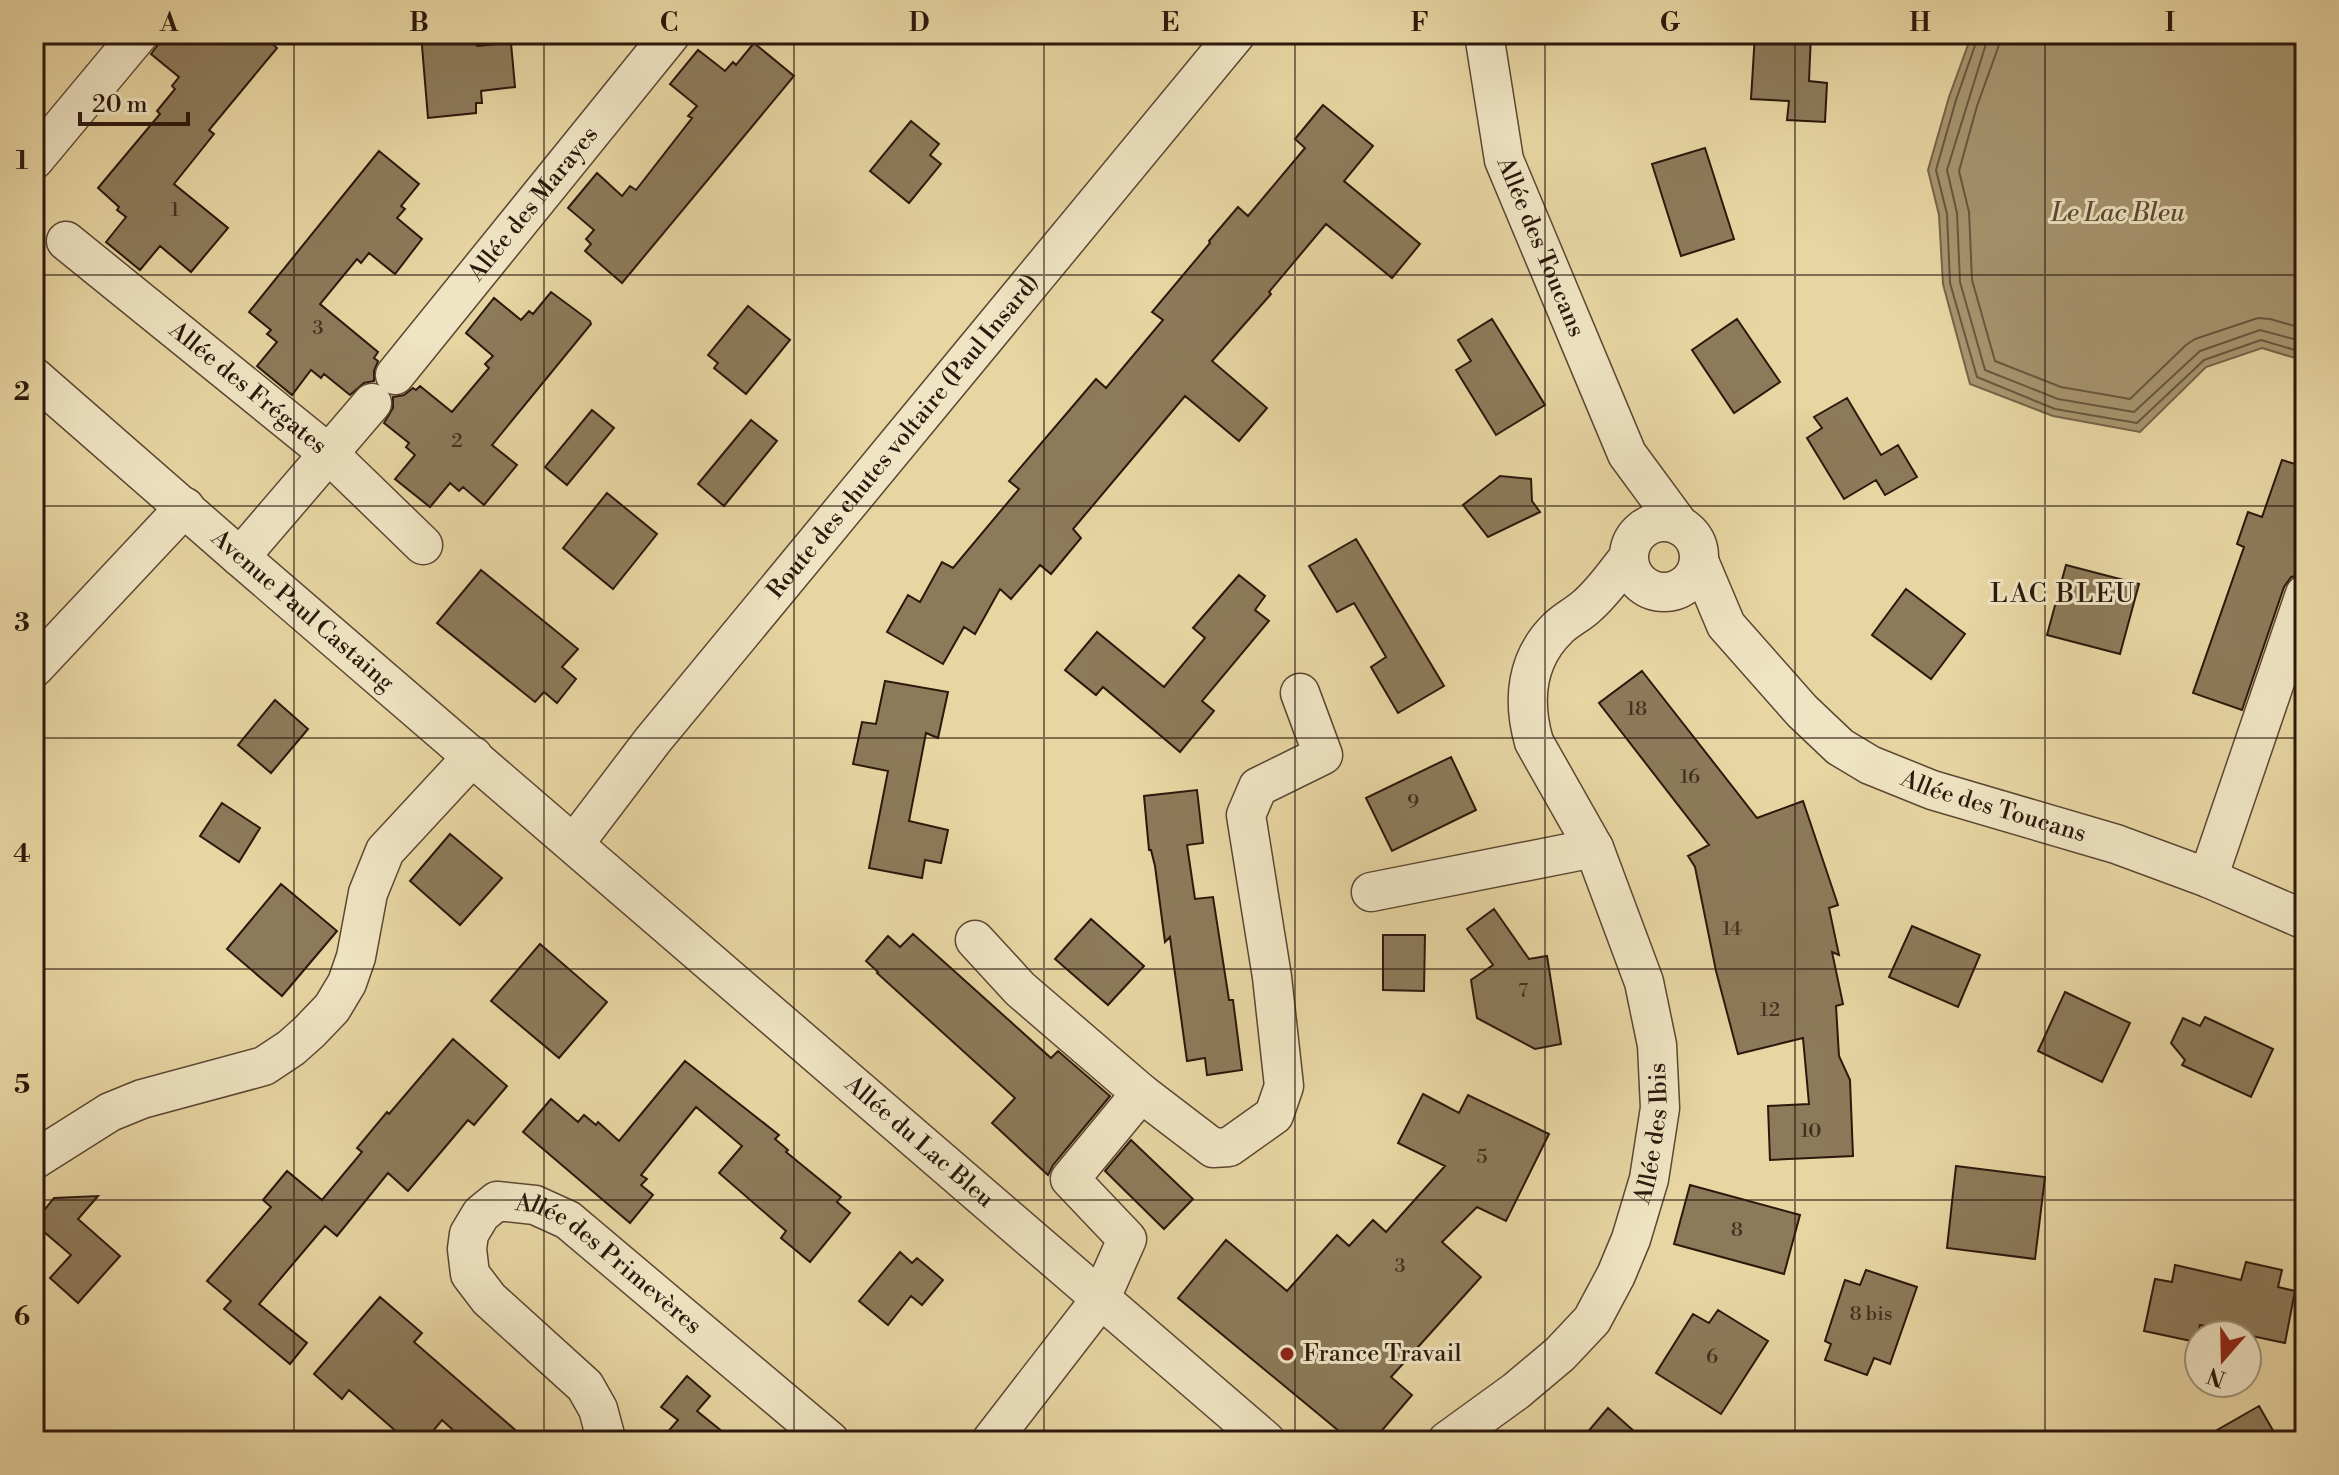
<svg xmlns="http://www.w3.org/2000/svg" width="2339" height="1475" font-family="'Libre Bodoni',serif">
  <rect width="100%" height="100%" fill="#e7d5a2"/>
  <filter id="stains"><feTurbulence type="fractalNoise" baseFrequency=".0025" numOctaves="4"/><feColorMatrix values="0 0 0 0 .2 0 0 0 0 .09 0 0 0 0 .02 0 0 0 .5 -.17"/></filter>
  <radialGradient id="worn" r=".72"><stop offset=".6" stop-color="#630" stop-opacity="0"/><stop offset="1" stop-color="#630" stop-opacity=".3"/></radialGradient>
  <path fill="#a7956f" stroke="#766347" stroke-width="2" d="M1972,34H2305V361L2262,348L2206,367L2140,432L2053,416L1970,384L1943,284L1939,215L1928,170L1949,97Z"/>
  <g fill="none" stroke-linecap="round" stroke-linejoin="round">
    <path stroke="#6a563e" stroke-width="2" d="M1979,34L1956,100L1936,170L1947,214L1950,283L1977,377L2055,409L2137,423L2204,360L2261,340L2305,353
      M1989,34L1947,170L1957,213L1960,282L1985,370L2058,399L2134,412L2200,351L2260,330L2305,342
      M2001,34L1999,45L1977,106L1959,171L1969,212L1972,280L1995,361L2061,387L2130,399L2186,345L2195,339L2258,318L2270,319L2305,329"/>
  </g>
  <path fill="#8d7a5a" stroke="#2c180c" stroke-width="2" d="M166,34H261L277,48L209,130L214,134L174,184L228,228L191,272L160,246L140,270L106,242L126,217L117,210L119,207L98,188L160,114L157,111L175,89L172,86L179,77L151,54Z
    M421,34H476L477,46L511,43L515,87L481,91L482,103H476V113L428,118Z
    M1755,34H1811L1809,81L1827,83L1825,122L1787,120L1789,101L1751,99Z
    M754,43L794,76L622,283L585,251L591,244L586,239L594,230L568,208L597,173L622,196L630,186L636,190L692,118L688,116L697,106L670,84L698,50L725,71L733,62L736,65Z
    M1323,105L1373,146L1344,181L1420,244L1392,278L1326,224L1269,292L1271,294L1212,361L1267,408L1239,441L1185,396L1073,529L1081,538L1051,574L1040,565L1011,599L1000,589L975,634L964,627L943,664L887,632L908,595L920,602L942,562L953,568L1019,489L1009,481L1096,379L1106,388L1163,320L1152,312L1210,243L1209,241L1238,207L1248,216L1305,148L1295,139Z
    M911,121L939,144L930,155L941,164L909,203L870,171Z
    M1705,148L1734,239L1681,256L1652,164Z
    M379,151L419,184L401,206L405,209L397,218L422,239L395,274L369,253L361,263L357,259L320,304L378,352L374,358L378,361L374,371V381L364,383L350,395L324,374L321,378L311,370L292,395L257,366L277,342L267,334L271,330L249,312Z
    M551,292L590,321L591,324L492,445L517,465L484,505L463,487L459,491L450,483L430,507L395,479L415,455L406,447L409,443L384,423L393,408V397L404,395L413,388L416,390L420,386L452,412L489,368L485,364L493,356L466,333L494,298L521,320L529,311L533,314Z
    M748,306L790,340L746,394L714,368L718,363L708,355Z
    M1492,319L1545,405L1496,435L1456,370L1471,361L1458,340Z
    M1737,319L1780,382L1734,413L1692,350Z
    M1847,398L1881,455L1898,445L1917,477L1885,495L1876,480L1844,499L1807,438L1822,428L1814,417Z
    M592,410L614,428L567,485L545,467Z
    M751,420L777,441L724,506L698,484Z
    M2282,460L2305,467V573L2291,577L2284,587L2242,710L2193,693L2244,547L2237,544L2248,512L2262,517Z
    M1500,476L1531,479L1532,501L1540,512L1488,537L1463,505Z
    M607,493L657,534L613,589L563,548Z
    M1356,539L1444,686L1398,713L1371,667L1386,657L1369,628L1354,603L1337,612L1309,566Z
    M2066,565L2139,584L2120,654L2047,635Z
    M481,570L578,649L562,667L576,679L557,703L544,692L535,702L437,623Z
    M1239,575L1265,596L1255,610L1269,621L1202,701L1214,711L1180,752L1103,687L1096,695L1065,670L1097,632L1164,687L1205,638L1193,628Z
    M1906,589L1965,634L1931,679L1872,635Z
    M1642,671L1757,818L1803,801L1838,905L1829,908L1839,955L1832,952L1843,1004L1836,1006L1839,1056L1850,1080L1853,1156L1770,1160L1768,1106L1809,1104L1803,1038L1738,1054L1716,971L1695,867L1688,856L1709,845L1599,703Z
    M885,681L948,692L938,738L926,733L909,821L948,830L941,863L925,860L922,878L869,868L888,771L853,764L862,722L876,724Z
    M275,700L308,729L271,773L238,745Z
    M1451,757L1476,810L1392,851L1366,798Z
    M1197,790L1203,843L1187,845L1195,899L1213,897L1229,1000H1233L1242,1070L1207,1075L1205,1058L1187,1061L1170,937L1165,942L1155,866L1151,850H1149L1144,796Z
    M222,803L260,828L239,862L200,836Z
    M450,834L502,878L460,925L410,881Z
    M281,884L337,931L282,996L227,949Z
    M1494,909L1529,959L1547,956L1561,1044L1535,1049L1477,1018L1471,980L1493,965L1467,929Z
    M1091,919L1144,966L1108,1005L1055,959Z
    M1912,926L1980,955L1958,1007L1889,977Z
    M913,934L1051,1058L1058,1051L1110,1096L1053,1165L1048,1175L992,1123L1015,1098L877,973L878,972L866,961L888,936L900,947Z
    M1383,935H1425L1424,991L1383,990Z
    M540,944L607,1002L559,1058L491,1001Z
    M2065,992L2130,1023L2102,1082L2038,1051Z
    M2205,1017L2273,1049L2251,1097L2182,1065L2185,1060L2171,1043L2183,1018L2200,1026Z
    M453,1039L507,1086L474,1125L468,1120L408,1191L388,1173L337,1236L325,1226L259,1304L307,1343L290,1364L224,1309L231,1301L207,1281L271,1207L263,1200L287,1171L322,1200L362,1152L357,1148L387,1112L389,1114Z
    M685,1061L779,1135L775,1139L788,1150L786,1152L841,1197L837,1202L850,1213L810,1262L781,1238L786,1231L719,1173L742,1146L696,1107L641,1175L647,1179L641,1185L653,1195L630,1223L523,1132L551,1099L578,1122L584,1115L596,1125L598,1122L619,1141Z
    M1423,1094L1459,1113L1468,1095L1549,1134L1506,1221L1477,1207L1442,1242L1481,1277L1391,1377L1412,1395L1373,1441H1351L1178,1298L1226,1240L1287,1291L1337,1235L1349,1246L1373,1220L1386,1232L1445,1166L1398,1143Z
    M1131,1140L1193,1199L1164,1229L1105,1171Z
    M1956,1166L2045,1177L2035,1259L1947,1248Z
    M1690,1185L1800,1215L1784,1274L1674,1244Z
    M98,1196L78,1219L120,1256L78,1303L50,1278L71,1255L43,1231L42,1213L54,1198Z
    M900,1252L912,1263L917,1258L943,1280L922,1305L911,1296L888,1325L859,1301Z
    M2246,1262L2282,1270L2278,1287L2295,1291L2285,1343L2200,1325L2196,1342L2144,1331L2155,1279L2172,1282L2175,1265L2241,1280Z
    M1866,1270L1917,1287L1890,1364L1874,1358L1867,1375L1825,1360L1831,1344L1825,1341L1845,1280L1860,1285Z
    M380,1297L422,1333L414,1342L528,1441H465L442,1420L425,1441H407L349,1390L342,1399L314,1374Z
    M1718,1310L1768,1341L1721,1414L1656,1373L1693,1314L1709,1323Z
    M687,1376L710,1396L697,1411L734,1441H660L678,1420L661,1407Z
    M2259,1406L2279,1441H2198Z
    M1608,1408L1645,1441H1580Z"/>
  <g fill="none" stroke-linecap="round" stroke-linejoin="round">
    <g stroke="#5b4732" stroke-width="41">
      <g id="minor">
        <path id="s1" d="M1484,34L1504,160L1627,454L1680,526"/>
        <path d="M34,160L139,34"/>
        <path id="s2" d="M66,241L329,454L423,545"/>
        <path id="s3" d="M395,375L671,34"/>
        <path id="s4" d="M34,377L240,557L1266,1441"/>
        <circle cx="1664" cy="557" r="35"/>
        <path d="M240,557L372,403"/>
        <path id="s5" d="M1699,561L1726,625L1802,711L1840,747L1870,765L1932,790L2116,844L2208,878L2305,920"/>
        <path d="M34,668L185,507"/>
        <path id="s6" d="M574,844L653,740L1236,34"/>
        <path d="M2208,878L2305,594"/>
        <path d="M1371,892L1594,848"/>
        <path d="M975,940L1020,989L1141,1093L1213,1148L1229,1147L1274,1115L1284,1086L1272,977L1246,815L1258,787L1323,755L1300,693"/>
        <path d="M34,1160L110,1112L142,1099L264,1066L291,1048L309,1032L332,1008L347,983L356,957L368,893L385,851L473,756"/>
        <path id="s7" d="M605,1435L598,1409L585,1386L489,1299L470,1274L467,1249L469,1234L481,1214L497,1201L535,1205L568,1220L830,1441"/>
        <path d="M991,1441L1100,1300L1127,1239L1070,1179L1141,1093"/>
        <path id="s8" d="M1447,1441L1516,1391L1560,1354L1592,1320L1616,1275L1631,1239L1649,1179L1660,1108L1657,1045L1644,982L1594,848L1534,742C1522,700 1526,659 1558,628C1567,619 1579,614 1588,605C1603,592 1616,573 1628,558"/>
      </g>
    </g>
    <use href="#minor" stroke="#efe4c3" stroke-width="38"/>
  </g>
  <path fill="none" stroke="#2c180c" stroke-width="2" stroke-opacity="0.55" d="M294,34V1441M544,34V1441M794,34V1441M1044,34V1441M1295,34V1441M1545,34V1441M1795,34V1441M2045,34V1441M34,275H2305M34,506H2305M34,738H2305M34,969H2305M34,1200H2305"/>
  <circle fill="#8f2418" stroke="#efe4c3" stroke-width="3" cx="1287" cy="1354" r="8"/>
  <g text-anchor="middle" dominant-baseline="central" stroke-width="6" stroke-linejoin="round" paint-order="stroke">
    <g font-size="20" fill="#443020">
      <text x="175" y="210">1</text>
      <text x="318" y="328">3</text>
      <text x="457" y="441">2</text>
      <text x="1637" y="709">18</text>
      <text x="1690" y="777">16</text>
      <text x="1413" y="802">9</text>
      <text x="1732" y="929">14</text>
      <text x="1523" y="991">7</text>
      <text x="1770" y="1010">12</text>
      <text x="1811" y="1131">10</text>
      <text x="1482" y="1157">5</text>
      <text x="1737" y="1230">8</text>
      <text x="1400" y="1266">3</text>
      <text x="1871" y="1314">8 bis</text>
      <text x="1712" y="1357">6</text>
    </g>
    <g font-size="24" fill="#2c180c" stroke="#efe4c3">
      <text stroke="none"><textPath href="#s3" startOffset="220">Allée des Marayes</textPath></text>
      <text stroke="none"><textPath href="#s1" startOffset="222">Allée des Toucans</textPath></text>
      <text stroke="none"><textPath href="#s2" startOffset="234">Allée des Frégates</textPath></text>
      <text stroke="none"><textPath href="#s6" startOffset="524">Route des chutes voltaire (Paul Insard)</textPath></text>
      <text stroke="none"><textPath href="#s4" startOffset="356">Avenue Paul Castaing</textPath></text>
      <text stroke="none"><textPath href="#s5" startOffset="402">Allée des Toucans</textPath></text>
      <text stroke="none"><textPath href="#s8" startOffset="388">Allée des Ibis</textPath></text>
      <text stroke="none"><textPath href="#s4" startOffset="1170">Allée du Lac Bleu</textPath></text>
      <text stroke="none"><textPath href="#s7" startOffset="430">Allée des Primevères</textPath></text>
    </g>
    <g font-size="24" fill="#2c180c" stroke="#efe4c3" text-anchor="start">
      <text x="1303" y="1354">France Travail</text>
    </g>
    <g font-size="26" font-style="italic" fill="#5d4a34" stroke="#efe4c3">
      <text x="2118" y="213">Le Lac Bleu</text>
    </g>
    <g font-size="26" letter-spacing="2" fill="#2c180c" stroke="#efe4c3">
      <text x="2063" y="594">LAC BLEU</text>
    </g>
  </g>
  <rect width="2339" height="1475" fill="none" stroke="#e7d5a2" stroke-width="88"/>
  <g transform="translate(2223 1359) rotate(200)"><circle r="38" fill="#efe4c3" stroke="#a1927a" stroke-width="2"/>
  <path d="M0-6L14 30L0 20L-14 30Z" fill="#8f2418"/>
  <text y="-12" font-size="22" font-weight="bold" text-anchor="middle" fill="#2c180c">N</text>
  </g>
  <path d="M80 112v12h108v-12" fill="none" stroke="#2c180c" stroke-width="4"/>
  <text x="92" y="112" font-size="24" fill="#2c180c" stroke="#efe4c3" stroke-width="6" paint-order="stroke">20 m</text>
  <rect x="44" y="44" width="2251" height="1387" fill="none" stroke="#2c180c" stroke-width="3"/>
  <g font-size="26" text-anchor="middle" font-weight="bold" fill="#2c180c">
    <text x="169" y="31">A</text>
    <text x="419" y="31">B</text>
    <text x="669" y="31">C</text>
    <text x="919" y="31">D</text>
    <text x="1170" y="31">E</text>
    <text x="1420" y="31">F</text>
    <text x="1670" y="31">G</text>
    <text x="1920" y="31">H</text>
    <text x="2170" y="31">I</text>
    <text x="22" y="169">1</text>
    <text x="22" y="400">2</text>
    <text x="22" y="631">3</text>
    <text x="22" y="862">4</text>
    <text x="22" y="1093">5</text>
    <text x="22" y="1325">6</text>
  </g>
  <rect width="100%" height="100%" filter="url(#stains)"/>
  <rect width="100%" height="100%" fill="url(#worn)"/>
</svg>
